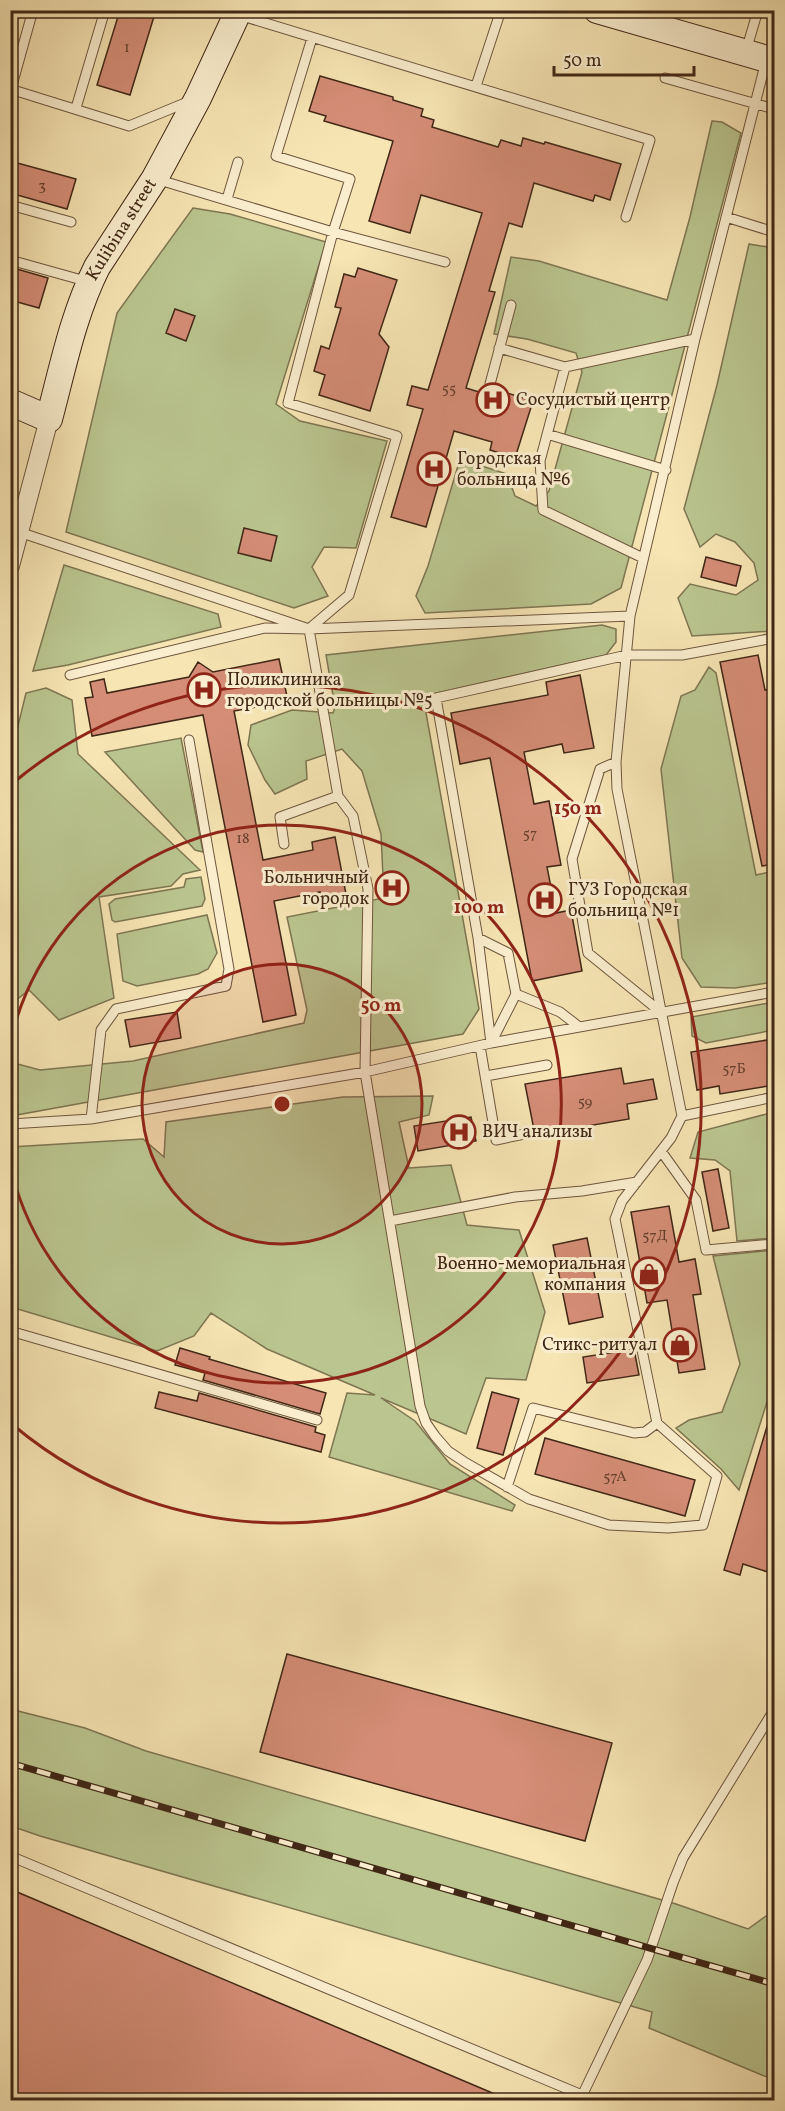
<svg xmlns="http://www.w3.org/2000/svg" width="785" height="2111" font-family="Vollkorn,serif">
  <rect width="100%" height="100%" fill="#f7e5b4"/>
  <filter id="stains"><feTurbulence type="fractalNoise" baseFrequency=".00333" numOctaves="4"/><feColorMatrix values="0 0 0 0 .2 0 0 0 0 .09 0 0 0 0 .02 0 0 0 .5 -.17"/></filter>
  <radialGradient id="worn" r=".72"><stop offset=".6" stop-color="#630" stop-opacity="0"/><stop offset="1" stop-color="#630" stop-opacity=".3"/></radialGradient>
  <path fill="#bac58f" stroke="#7e7652" stroke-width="1.5" d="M712,121L722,122L741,133L621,588L591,604L425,613L416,596L428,566L460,459L507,474L515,496L536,506L549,491L582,372L576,353L527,339L494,334L511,257L539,261L667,300L690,217Z
    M193,208L230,214L326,242L276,404L300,421L387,441L356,548L324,547L312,567L328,596L294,608L66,532L117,313Z
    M749,244L774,248V631L692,636L678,598L690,584L736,595L758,580L754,563L735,542L716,534L700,547L684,509L717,385Z
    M64,565L218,614L221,627L68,665L33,671Z
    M602,625L616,629V642L606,655L423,696L479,1009L463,1034L11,1116L10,1062L40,1070L133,1061L304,1023L307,1010L287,917L384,898L381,834L362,771L342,749L306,761L307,779L275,794L265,780L248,745L251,725L292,710L333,713L335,707L326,655Z
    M709,667L716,673L756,875L774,871V982L735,988L701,987L682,958L661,769L681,696L695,690Z
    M46,688L72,700L78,754L200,870L183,874L171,886L99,897L114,998L59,1020L29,990L10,1005L11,754L26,693Z
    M181,738L203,852L195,850L105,752Z
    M201,877L205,899L202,906L115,922L112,920L109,904L115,899L184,887L186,879Z
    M207,915L217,953L208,969L198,974L137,986L123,981L117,934Z
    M774,1002V1030L706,1043L692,1036L691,1017Z
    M433,1096L429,1115L399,1122L409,1168L451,1165L467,1225L519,1230L545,1312L526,1380L486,1378L466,1434L381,1398L415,1421L450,1464L515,1505L512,1511L329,1457L347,1393L375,1395L267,1349L211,1313L194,1336L157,1351L11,1307V1147L143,1139L164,1157L166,1122L343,1097Z
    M774,1112V1238L737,1241L730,1171L715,1160L690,1158L698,1132Z
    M774,1250V1380L739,1490L721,1469L676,1428L689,1420L722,1412L740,1364L713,1256Z
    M10,1709L85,1728L146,1751L676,1904L748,1929L766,1916L774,1919V2080L649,2028L652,2012L40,1836L11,1826Z"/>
  <path fill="#d58d77" stroke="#412716" stroke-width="1.5" d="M120,10H156L130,95L97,85Z
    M320,76L393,97V100L423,109L421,116L434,120L432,127L498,147L501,140L521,146L523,138L544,144L545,142L621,164L610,200L595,195L593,201L534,183L522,227L509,223L489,291L495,292L466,388L505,400L507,393L533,401L515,458L490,450L492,442L454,431L426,527L391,517L423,409L407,405L412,386L428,390L482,213L421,195L410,233L369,221L393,141L324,121L326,116L309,111Z
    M10,161L76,179L67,209L10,193Z
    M10,267L48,278L39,308L10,300Z
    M358,268L397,280L379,334L389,347L370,411L319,395L325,375L314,371L321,346L329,349L341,308L335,307L344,274L355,277Z
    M175,309L195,316L186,341L166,333Z
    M244,528L277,536L271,561L238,553Z
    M706,557L741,566L736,586L701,577Z
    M758,655L765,690L774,688V716L768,718L774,751V864L762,866L720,662Z
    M279,659L288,701L234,711L263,860L313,850L312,842L335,837L346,894L321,899L320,892L274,901L296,1015L263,1022L203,715L92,736L85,698L93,697L90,682L104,679L107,693L189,677L198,662L213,672Z
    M580,675L594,748L564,753L562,744L524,752L534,804L549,801L561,865L547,867L556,913L571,910L582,971L532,981L490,758L460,764L451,713L548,695L546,682Z
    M177,1012L181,1038L130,1047L125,1020Z
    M774,1039V1085L720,1094L719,1086L697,1090L691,1052Z
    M621,1068L624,1084L653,1079L657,1099L627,1104L629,1119L535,1135L525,1084Z
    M471,1117L476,1141L418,1151L414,1126Z
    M718,1169L729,1228L713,1231L702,1172Z
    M669,1206L679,1262L695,1259L701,1294L693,1295L705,1369L679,1373L667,1300L647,1303L631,1212Z
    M587,1238L603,1317L569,1324L553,1245Z
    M180,1348L210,1357L209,1359L326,1393L320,1414L203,1380L205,1373L175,1365Z
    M634,1349L639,1375L587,1383L583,1357Z
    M159,1392L197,1401L199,1393L316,1427L315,1432L325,1435L321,1452L155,1408Z
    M492,1392L519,1399L503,1455L477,1448Z
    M771,1413L774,1414V1574L743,1564L740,1575L724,1570Z
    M545,1438L695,1480L685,1516L535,1474Z
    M287,1654L612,1743L585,1841L260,1752Z
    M10,1889L509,2100H10Z"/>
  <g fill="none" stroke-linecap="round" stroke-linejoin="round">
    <g stroke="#6e563e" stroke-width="11">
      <path id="lane" d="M239,15L650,140L626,217
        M746,51L758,10
        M665,78L774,109
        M476,86L501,10
        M10,89L129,126L190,101
        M11,89L33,10
        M76,108L105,10
        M156,179L333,232L445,262
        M227,199L238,162
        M10,205L71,222
        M726,217L774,232
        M10,260L89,282
        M499,348L565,367
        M490,384L511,305
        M547,434L666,470
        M19,532L309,629L349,595L397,436L288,403L333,232L350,179L276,156L312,38
        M643,558L543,510L540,461L565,367L695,339
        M309,629L338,796L353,816L368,889L365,1072L420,1406L426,1423L435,1436L448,1451L466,1463L529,1499L609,1525L668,1528L703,1525L717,1476L657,1423L615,1219L622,1201L671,1138L682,1116L617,789L616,762L630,616L695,339L766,61
        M70,675L265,628L309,629L630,616
        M616,762L600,769L572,859L588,953L662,1013
        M284,844L280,817L338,796
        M478,938L508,953L516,994L560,1012L578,1026
        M491,1043L478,938L436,698L627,655H682L774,638
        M491,1043L516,994
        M480,1046L496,1140L529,1133
        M486,1076L547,1065
        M682,1116L774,1097
        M91,1119L101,1030L116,1009L226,986L229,969L189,740
        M10,1124L91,1119L365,1072L491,1043L774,992
        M661,1151L696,1200L706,1250L774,1244
        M390,1221L515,1197L582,1191L637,1182
        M10,1331L317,1420
        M507,1487L533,1408L634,1433L645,1432L657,1423
        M10,1856L582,2095
        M580,2100L647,1960L673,1883L683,1858L774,1710"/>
    </g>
    <g stroke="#6e563e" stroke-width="20">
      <path id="street" d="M10,566L49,419"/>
    </g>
    <g stroke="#412716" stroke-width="28">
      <path id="secondary" d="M597,10L774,61
        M10,402L49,419C63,367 73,315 97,267L155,178L198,98L239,10"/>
    </g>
    <use href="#lane" stroke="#faeece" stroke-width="9"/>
    <use href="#street" stroke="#faeece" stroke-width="18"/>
    <use href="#secondary" stroke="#faeece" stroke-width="26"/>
    <g stroke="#412716" stroke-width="7">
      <path id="rail" d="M10,1763L774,1984"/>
    </g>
    <use href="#rail" stroke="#faeece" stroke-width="4.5" stroke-dasharray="14" stroke-linecap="butt"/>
  </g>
  <circle cx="282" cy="1104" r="140" fill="#8f2418" fill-opacity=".12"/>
  <g fill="none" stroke="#8f2418" stroke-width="3">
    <circle cx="282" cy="1104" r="140"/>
    <path d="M11 1039A279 279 0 1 1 11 1169"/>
    <path d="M13 783A419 419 0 1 1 13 1425"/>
  </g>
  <defs>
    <g id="hospital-ring" transform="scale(1.725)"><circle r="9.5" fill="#faeece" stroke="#8f2418" stroke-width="1.5"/><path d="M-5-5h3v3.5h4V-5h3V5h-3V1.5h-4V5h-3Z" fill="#8f2418"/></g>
    <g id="shop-ring" transform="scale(1.725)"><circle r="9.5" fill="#faeece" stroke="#8f2418" stroke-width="1.5"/><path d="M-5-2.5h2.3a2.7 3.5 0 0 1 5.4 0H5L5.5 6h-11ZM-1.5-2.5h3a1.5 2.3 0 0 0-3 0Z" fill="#8f2418"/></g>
  </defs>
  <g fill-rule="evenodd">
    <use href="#hospital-ring" x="493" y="400"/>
    <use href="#hospital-ring" x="434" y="469"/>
    <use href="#hospital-ring" x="204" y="690"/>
    <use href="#hospital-ring" x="392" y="888"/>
    <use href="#hospital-ring" x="545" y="900"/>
    <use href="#hospital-ring" x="459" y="1132"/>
    <use href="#shop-ring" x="649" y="1274"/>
    <use href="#shop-ring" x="680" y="1345"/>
  </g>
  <g text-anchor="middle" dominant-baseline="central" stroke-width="6" stroke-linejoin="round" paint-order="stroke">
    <g font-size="15" fill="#66402e">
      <text x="127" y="48">1</text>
      <text x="42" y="186">3</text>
      <text x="449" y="389">55</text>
      <text x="530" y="834">57</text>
      <text x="243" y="839">18</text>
      <text x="734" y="1069">57Б</text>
      <text x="585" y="1102">59</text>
      <text x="655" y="1236">57Д</text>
      <text x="615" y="1477">57А</text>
    </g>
    <g font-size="18" fill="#412716" stroke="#faeece">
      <text transform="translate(122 230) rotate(-58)">Kulibina street</text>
    </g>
    <g font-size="18" fill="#412716" stroke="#faeece" text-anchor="start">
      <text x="516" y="400">Сосудистый центр</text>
      <text x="457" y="459">Городская<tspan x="457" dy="21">больница №6</tspan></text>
      <text x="227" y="680">Поликлиника<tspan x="227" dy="21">городской больницы №5</tspan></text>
      <text x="369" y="878" text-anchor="end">Больничный<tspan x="369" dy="21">городок</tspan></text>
      <text x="568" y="890">ГУЗ Городская<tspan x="568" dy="21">больница №1</tspan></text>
      <text x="482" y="1132">ВИЧ анализы</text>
      <text x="626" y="1264" text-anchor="end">Военно-мемориальная<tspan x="626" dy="21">компания</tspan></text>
      <text x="657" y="1345" text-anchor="end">Стикс-ритуал</text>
    </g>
  </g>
  <circle cx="282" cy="1104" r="9" fill="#8f2418" stroke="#faeece" stroke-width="3"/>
  <g font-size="18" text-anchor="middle" font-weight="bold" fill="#8f2418" stroke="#faeece" stroke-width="6" stroke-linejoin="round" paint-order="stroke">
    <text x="578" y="814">150 m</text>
    <text x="479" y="913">100 m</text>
    <text x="381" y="1011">50 m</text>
  </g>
  <rect width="785" height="2111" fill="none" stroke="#f7e5b4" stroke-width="36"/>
  <rect x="12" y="12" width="761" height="2087" fill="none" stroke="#412716" stroke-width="3"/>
  <rect x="18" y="18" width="749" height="2075" fill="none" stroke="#412716" stroke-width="1.5"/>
  <path d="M554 66v9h140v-9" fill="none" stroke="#412716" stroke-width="3"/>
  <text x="563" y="66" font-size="18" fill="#412716" stroke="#faeece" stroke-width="4.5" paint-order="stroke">50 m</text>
  <rect width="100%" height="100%" filter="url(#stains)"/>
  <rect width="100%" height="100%" fill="url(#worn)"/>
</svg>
